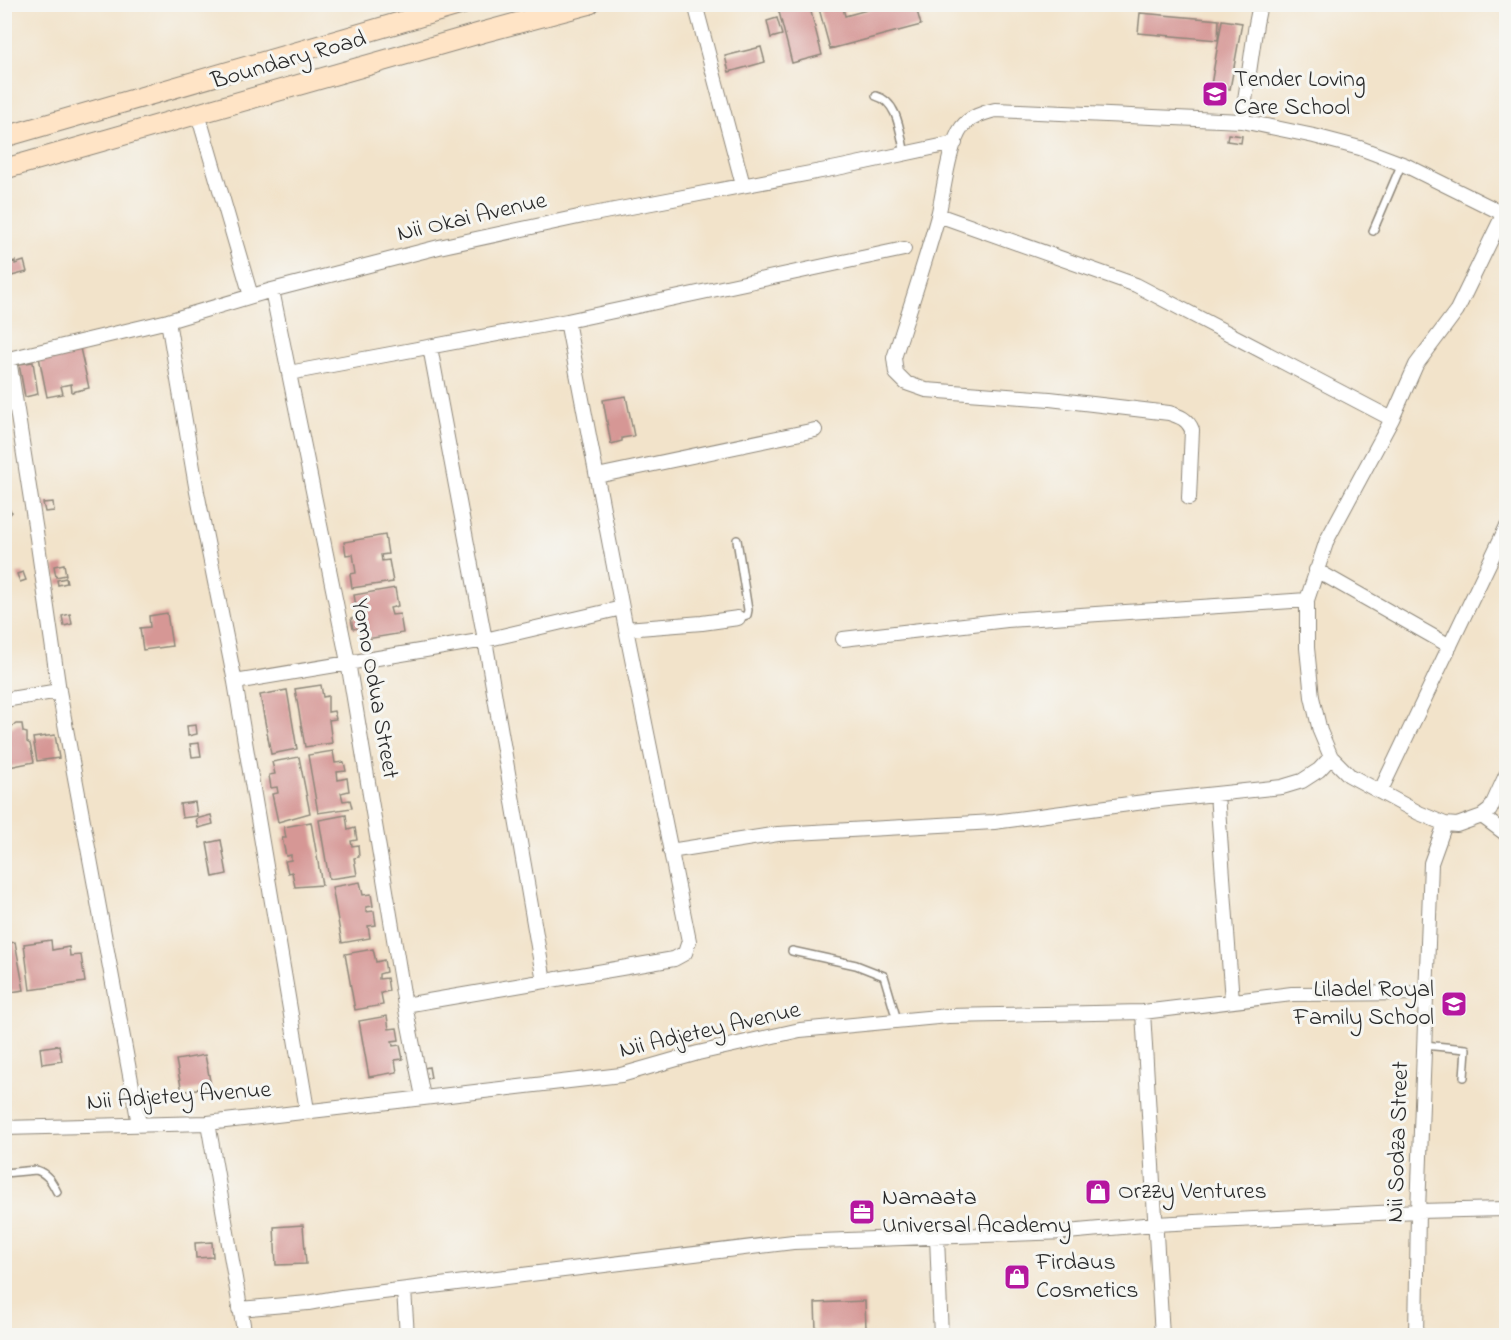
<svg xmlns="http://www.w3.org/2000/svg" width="1511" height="1340" font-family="'Indie Flower',sans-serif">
  <rect width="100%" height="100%" fill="#f6f6f2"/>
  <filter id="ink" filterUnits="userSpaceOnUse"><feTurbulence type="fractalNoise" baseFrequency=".0167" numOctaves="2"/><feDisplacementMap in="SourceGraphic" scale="12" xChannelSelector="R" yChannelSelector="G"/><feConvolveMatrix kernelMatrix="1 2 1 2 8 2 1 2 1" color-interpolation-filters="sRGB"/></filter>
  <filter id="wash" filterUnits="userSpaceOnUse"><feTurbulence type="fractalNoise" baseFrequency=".008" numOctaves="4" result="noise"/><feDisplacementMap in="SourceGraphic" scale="24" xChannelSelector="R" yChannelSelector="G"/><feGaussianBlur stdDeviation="1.35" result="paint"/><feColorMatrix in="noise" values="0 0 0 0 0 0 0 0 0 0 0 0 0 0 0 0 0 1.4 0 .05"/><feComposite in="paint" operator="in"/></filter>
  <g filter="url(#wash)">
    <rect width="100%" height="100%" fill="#f2e3ca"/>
    <g id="blocks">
      <path fill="#d69795" d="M777,4H809L822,55L792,63Z
        M842,4L845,16L878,7V4H915L921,25L830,49L818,5Z
        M1140,13L1219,20L1218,40L1138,33Z
        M777,18L782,35L771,38L767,21Z
        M1222,20L1242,23L1230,89L1211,85Z
        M761,47L765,62L729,72L725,56Z
        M1228,134L1242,136L1241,143L1227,141Z
        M15,261V264L24,261L27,272L4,278V264Z
        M80,348L89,388L72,392L71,384L61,386L63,394L47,397L39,357Z
        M33,362L38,394L25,397L19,364Z
        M626,396L634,436L622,438V441L611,444L603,400Z
        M53,502L54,511L45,512L43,503Z
        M4,505L12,512L4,521Z
        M385,535L388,554L381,555L382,561L389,560L393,582L352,588L350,574L356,573L353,554L346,555L344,542Z
        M64,564L66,575L56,577L54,566Z
        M23,572L26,580L20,582L17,574Z
        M66,578L67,583L58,585L57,580Z
        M395,588L398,606L390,608L392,615L400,614L403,633L361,640L359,628L353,629L351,618L364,616L362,605L356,606L354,595Z
        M167,613L172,646L143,650L140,628L150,627L149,616Z
        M70,614L72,624L64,626L62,616Z
        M321,685L323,697L328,696V712L334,711L336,719L329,720L332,743L305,747L295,689Z
        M287,690L297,749L271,754L260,695Z
        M16,724H22L23,732L27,733V742L30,744L34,762L4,768V732L8,733L10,728Z
        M196,725L197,734L188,736L187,726Z
        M55,735L59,758L37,761L33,738Z
        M199,743L201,756L192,757L190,744Z
        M333,751L335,763L344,762L346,771L337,772L338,780L347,778L349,791L341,793L343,801L350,800L352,808L318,813L308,755Z
        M299,757L310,813L278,822L272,794L278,793L277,787L271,788L269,775L275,774L272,762Z
        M195,802L197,816L182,818L180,804Z
        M211,815L213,824L198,828L196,819Z
        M346,815L348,830L355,828L357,840L351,841L352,846L358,845L359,857L354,858L357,875L329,879L319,820Z
        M311,822L322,885L295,887L292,872L288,873L285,861L291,860V855L286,856L282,838H286L284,827Z
        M221,840L227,874L213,877L207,843Z
        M360,882L363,895L371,894L373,906L366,907V912L374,911L376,925L368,926L370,938L342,943L332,887Z
        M51,940L52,950L69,947L70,956L81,955L85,982L30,990L24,944Z
        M15,942L24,990L4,993V944Z
        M373,949L376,962L384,960L386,972L379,974V979L387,978L389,991L381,993L383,1005L355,1010L345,954Z
        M387,1016L389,1029L397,1028L399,1040L392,1041L393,1046L400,1045L403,1059L395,1060L397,1072L369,1077L359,1021Z
        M59,1045L62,1061L42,1064L40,1048Z
        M205,1055L211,1086L182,1092L176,1060Z
        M429,1067L431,1078L422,1080L420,1069Z
        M303,1225L306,1264L276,1265L274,1227Z
        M212,1242L213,1257L196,1258L195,1243Z
        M865,1301L866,1328L816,1330L815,1303Z"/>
    </g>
  </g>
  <g filter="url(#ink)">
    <use href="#blocks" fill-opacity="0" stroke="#8e877a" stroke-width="1.5"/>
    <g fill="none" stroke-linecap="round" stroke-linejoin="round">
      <g stroke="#8e877a" stroke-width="10">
        <path id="lane" d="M876,96C899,102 900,134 905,154
          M1373,231L1402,163
          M737,540L748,610L747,615L738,618
          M792,951L856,965L884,976L897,1020
          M1424,1045L1466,1049L1464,1077
          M4,1173L36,1170C48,1174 52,1182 57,1192"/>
      </g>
      <g stroke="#8e877a" stroke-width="16">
        <path id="street" d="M695,4L743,185
          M198,114L251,296
          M1242,121L1256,24L1260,4
          M1504,213L1457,310L1416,365L1392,419L1327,540L1307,600V648L1312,697L1320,731L1331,757L1349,775L1419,813L1445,824L1457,825L1482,816L1490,810L1506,775
          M938,215L1136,285L1392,419
          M272,290L348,662L405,1005L423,1097
          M168,321L197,492L235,682L307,1110
          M430,347L485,640L544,981
          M9,359L37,538L59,691L139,1124
          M4,360L168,321L272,290L439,247L583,216L837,168L955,143
          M289,373L567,321L904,249
          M597,476L815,430
          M1189,498L1192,430C1188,419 1179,416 1169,413L1050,399L926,390L906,383L896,373L894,358C909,311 925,263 938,216C944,192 948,146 962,127C970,117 983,113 995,110L1242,121L1314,136L1360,148L1405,165L1506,215
          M1316,570L1450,646
          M626,629L702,623L738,618
          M843,639L1007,620L1307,600
          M235,682L485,640L622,608
          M4,700L59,691
          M1380,792L1506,528
          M1217,794L1232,1001
          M1482,816L1506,834
          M670,851L778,834L994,822L1159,800L1282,787L1302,781L1319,770L1331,757
          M405,1005L674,959L685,953L689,941L626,629L567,321
          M1143,1012L1162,1336
          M208,1123L245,1336
          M4,1128L208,1123L621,1075L698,1053L800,1030L948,1016L1143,1012L1292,994L1426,993
          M937,1237L941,1336
          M404,1290L407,1336
          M239,1309L308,1303L342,1297L793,1242L1067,1232L1155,1224L1418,1211L1506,1209
          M1416,1336L1418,1211L1431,863L1445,824"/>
      </g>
      <g stroke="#8e877a" stroke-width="22">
        <path id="secondary" d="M4,137L463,4
          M4,169L484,32L589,4"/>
      </g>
      <use href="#lane" stroke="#fff" stroke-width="7"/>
      <use href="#street" stroke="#fff" stroke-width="14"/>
      <use href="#secondary" stroke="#ffe4c6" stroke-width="20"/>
    </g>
  </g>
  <defs>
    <g id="school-square" transform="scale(1.35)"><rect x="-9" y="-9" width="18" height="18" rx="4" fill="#b5179e" stroke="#f6f6f2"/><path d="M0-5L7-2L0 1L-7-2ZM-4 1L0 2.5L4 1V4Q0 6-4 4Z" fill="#fff"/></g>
    <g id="shop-square" transform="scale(1.35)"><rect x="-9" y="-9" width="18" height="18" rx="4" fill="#b5179e" stroke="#f6f6f2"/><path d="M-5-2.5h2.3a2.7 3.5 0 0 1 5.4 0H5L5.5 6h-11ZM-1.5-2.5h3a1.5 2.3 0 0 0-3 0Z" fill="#fff"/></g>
    <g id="office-square" transform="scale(1.35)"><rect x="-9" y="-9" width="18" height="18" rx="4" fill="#b5179e" stroke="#f6f6f2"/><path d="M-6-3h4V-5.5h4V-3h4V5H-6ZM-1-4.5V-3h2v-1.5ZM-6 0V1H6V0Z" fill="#fff"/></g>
  </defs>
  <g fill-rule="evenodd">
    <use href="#school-square" x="1215" y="94"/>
    <use href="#school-square" x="1454" y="1004"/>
    <use href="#shop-square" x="1098" y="1192"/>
    <use href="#office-square" x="862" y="1212"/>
    <use href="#shop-square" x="1017" y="1277"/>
  </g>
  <g text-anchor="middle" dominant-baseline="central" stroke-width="6" stroke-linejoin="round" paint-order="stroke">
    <g font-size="24" fill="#2b2b2b" stroke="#f6f6f2">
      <text transform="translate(289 61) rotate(-16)">Boundary Road</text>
      <text transform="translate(472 218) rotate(-13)">Nii Okai Avenue</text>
      <text transform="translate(374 689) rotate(80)">Yomo Odua Street</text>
      <text transform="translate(710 1031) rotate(-13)">Nii Adjetey Avenue</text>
      <text transform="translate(179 1097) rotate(-4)">Nii Adjetey Avenue</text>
      <text transform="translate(1399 1142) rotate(-88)">Nii Sodza Street</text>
    </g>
    <g font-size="24" fill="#2b2b2b" stroke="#f6f6f2" text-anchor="start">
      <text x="1234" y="80">Tender Loving<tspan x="1234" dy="28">Care School</tspan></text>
      <text x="1434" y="990" text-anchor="end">Liladel Royal<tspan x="1434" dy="28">Family School</tspan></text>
      <text x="1118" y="1192">Orzzy Ventures</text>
      <text x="882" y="1198">Namaata<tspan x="882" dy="28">Universal Academy</tspan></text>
      <text x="1036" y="1263">Firdaus<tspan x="1036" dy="28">Cosmetics</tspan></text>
    </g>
  </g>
  <rect width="1511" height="1340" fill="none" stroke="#f6f6f2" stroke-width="24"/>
</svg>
